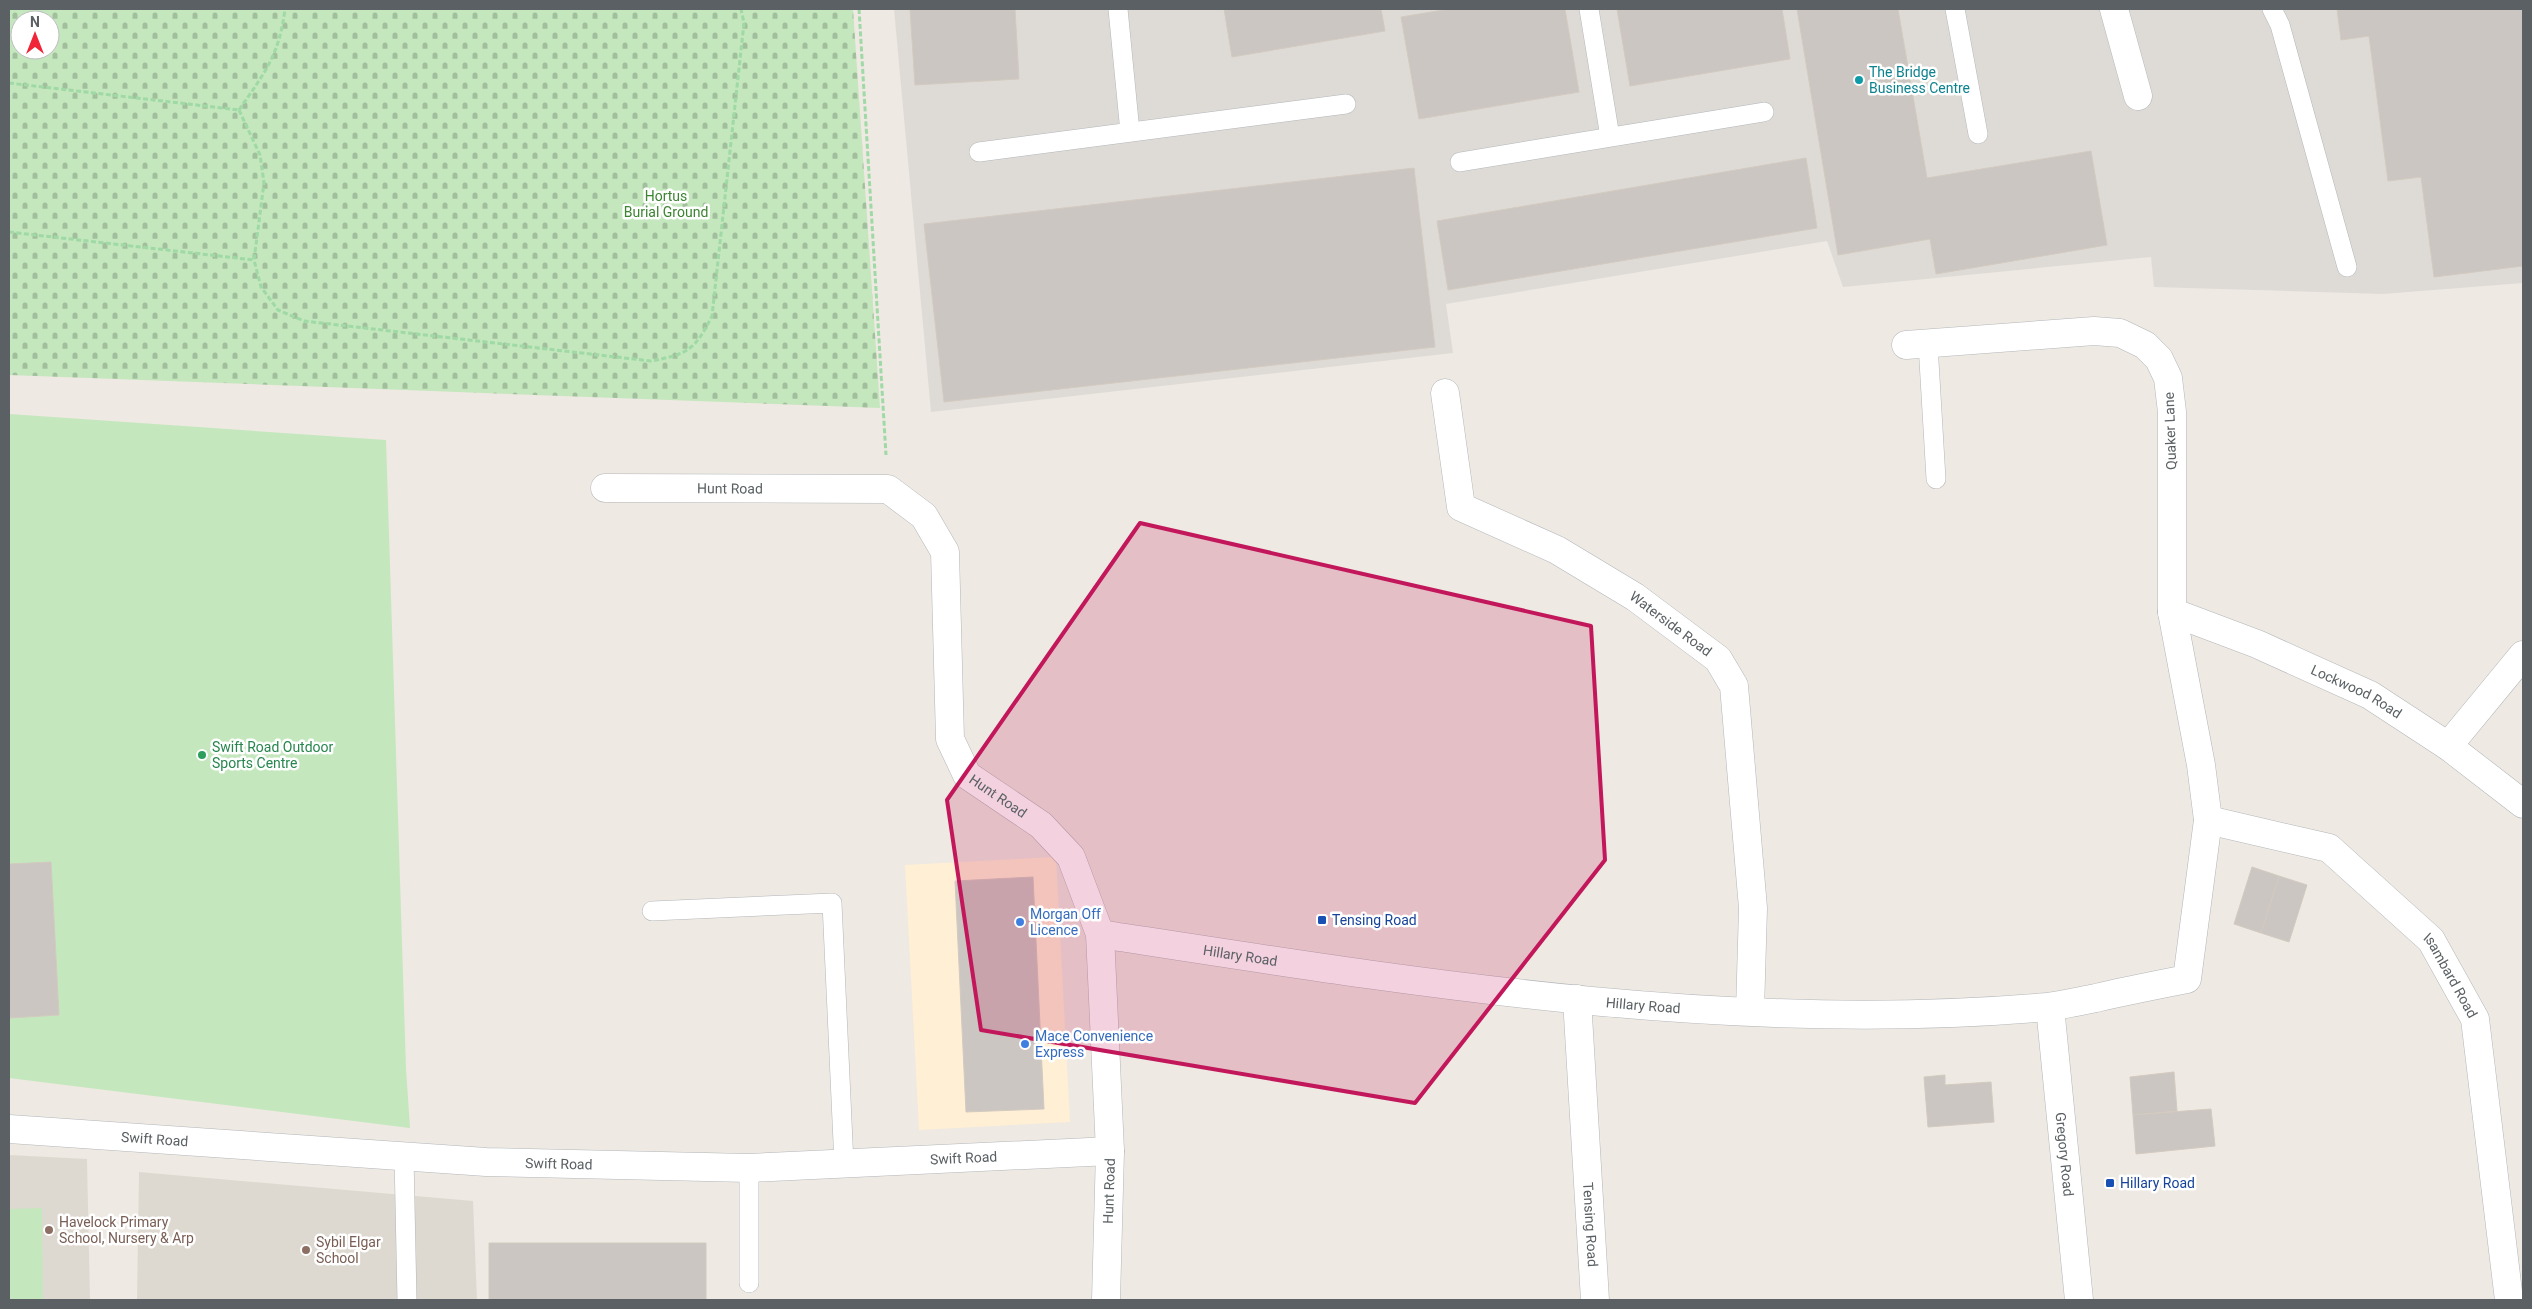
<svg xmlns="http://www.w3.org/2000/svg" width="2532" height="1309" font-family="Roboto,sans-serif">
  <defs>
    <pattern id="cemetery-stones" width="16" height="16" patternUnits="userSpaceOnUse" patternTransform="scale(1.25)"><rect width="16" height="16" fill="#c4e7bd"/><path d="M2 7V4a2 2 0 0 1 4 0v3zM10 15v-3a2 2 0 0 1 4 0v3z" fill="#a2bf9d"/></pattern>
  </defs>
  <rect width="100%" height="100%" fill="#eee9e2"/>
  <path fill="#ffefd5" d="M1056,857L1070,1122L919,1130L905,865Z"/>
  <path fill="#dedbd6" d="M894,9H2523V283L2383,294L2154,287L2151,257L1843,287L1827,241L1446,304L1453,353L931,412Z"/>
  <path fill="#ded9d0" d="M9,1155L87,1159L90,1300H9Z
    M139,1172L473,1201L477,1300H137Z"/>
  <path fill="url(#cemetery-stones)" fill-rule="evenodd" d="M9,9H853L880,408L9,375ZM20,20H50V50H20Z"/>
  <path fill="#c4e7bd" d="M9,414L386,440L406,1069L410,1128L9,1078Z
    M42,1208L43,1300H9V1209Z"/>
  <path fill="#cbc6c1" stroke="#d3cac0" d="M910,9H1015L1019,79L915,85Z
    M1224,9H1381L1385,31L1232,57Z
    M1449,9H1565L1579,92L1419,119L1401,17Z
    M1617,9H1782L1790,59L1630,86Z
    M1797,9H1898L1927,178L2091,151L2107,245L1936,274L1930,239L1838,255Z
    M2337,9H2523V266L2434,277L2421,177L2388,181L2369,36L2341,40Z
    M1806,158L1817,228L1448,290L1437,221Z
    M1414,168L1435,347L944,402L924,224Z
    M51,862L59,1015L9,1018V864Z
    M2252,867L2279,876L2261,933L2234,924Z
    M2279,876L2307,885L2289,942L2261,933Z
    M1033,877L1044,1109L966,1112L955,881Z
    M2174,1072L2177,1111L2133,1115L2130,1077Z
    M1945,1075V1085L1991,1082L1994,1122L1928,1127L1924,1077Z
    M2211,1109L2215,1146L2136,1154L2133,1115Z
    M489,1243H706V1300H489Z"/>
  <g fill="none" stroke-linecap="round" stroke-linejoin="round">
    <g stroke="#b3b6ba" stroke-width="20">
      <path id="lane" d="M1118,9L1130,132
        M1589,9L1610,137
        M1955,9L1978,134
        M2272,9L2280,25L2347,267
        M979,152L1346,104
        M1460,162L1764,112
        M1928,344L1936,479
        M652,911L832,903L844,1164
        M404,1156L407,1300
        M749,1168V1283"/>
    </g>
    <g stroke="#b3b6ba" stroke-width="29">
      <g id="street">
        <path d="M2114,9L2138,96"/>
        <path id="s1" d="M1445,393L1461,507L1557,550L1635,597L1718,659L1734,686L1753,908L1750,1011"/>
        <path id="s2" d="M605,488L888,489L924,516L945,552L950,739L967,775L1041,825L1071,857L1100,934L1110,1151L1106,1300"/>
        <path id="s3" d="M2172,612L2257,644L2370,695L2448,746L2523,804"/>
        <path d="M2448,746L2523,655"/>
        <path id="s4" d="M2208,820L2329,848L2431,940L2475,1019L2509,1300"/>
        <path id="s5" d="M1100,934C1412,982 1730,1035 2047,1007C2063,1005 2080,1001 2096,998C2126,991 2157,985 2187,979L2208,820L2201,765L2172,612V412L2168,378L2159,359L2145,345L2120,333L2094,331L1906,345"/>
        <path id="s6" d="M1577,999L1595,1300"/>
        <path id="s7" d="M2050,1007L2079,1300"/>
        <path id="s8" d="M9,1129L486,1162L749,1168L1110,1151"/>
      </g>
    </g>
    <path stroke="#9fd9a5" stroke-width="3" stroke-dasharray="5 2.5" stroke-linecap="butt" d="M859,9L886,455
      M9,83L239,110
      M239,110L260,155L264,183L254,260L261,287L278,310L304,321L651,361C688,354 695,350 712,316L744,23L741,9
      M239,110C265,72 279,56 285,9
      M9,232L254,260"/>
    <use href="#lane" stroke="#fff" stroke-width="19"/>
    <use href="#street" stroke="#fff" stroke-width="28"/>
  </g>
  <path fill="#c2185b" fill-opacity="0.2" stroke="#c2185b" stroke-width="4" stroke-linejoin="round" d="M1140,523L1591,626L1605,860L1415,1103L981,1030L947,800Z"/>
  <circle fill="#0f9aa8" stroke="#fff" stroke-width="2" cx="1859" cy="80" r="5"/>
  <circle fill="#2e9e5b" stroke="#fff" stroke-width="2" cx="202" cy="755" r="5"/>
  <g fill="#1a4fb4" stroke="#fff" stroke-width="2">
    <rect x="1317" y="915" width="10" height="10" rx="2.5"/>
    <rect x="2105" y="1178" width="10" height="10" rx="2.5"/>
  </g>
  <g fill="#3f7fe0" stroke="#fff" stroke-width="2">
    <circle cx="1020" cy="922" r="5"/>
    <circle cx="1025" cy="1044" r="5"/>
  </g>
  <g fill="#8d6e63" stroke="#fff" stroke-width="2">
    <circle cx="49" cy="1230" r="5"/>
    <circle cx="306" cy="1250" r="5"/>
  </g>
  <g text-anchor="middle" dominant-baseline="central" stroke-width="5" stroke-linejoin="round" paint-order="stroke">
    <g font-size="14" fill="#0d838f" stroke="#fff" text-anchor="start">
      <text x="1869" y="72">The Bridge<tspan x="1869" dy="16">Business Centre</tspan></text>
    </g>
    <g font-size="14" fill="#3b8430" stroke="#fff">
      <text x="666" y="196">Hortus<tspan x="666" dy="16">Burial Ground</tspan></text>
    </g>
    <g font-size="14" fill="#5a6063" stroke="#fff">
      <text transform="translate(2170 431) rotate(-92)">Quaker Lane</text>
      <text stroke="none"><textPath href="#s2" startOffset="125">Hunt Road</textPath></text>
      <text stroke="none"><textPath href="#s1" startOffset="356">Waterside Road</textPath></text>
      <text stroke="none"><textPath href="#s3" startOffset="201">Lockwood Road</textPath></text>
      <text stroke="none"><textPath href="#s2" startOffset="634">Hunt Road</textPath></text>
      <text stroke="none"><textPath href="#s5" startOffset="142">Hillary Road</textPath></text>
      <text stroke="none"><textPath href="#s4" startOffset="302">Isambard Road</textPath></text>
      <text stroke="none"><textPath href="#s5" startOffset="548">Hillary Road</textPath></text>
      <text stroke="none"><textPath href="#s8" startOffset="146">Swift Road</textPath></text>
      <text stroke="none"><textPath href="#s7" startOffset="148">Gregory Road</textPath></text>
      <text stroke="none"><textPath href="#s8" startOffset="956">Swift Road</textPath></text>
      <text stroke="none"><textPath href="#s8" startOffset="551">Swift Road</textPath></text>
      <text transform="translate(1109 1191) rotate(-88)">Hunt Road</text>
      <text stroke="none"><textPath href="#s6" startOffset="226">Tensing Road</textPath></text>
    </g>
    <g font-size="14" fill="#27864d" stroke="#fff" text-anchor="start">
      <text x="212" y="747">Swift Road Outdoor<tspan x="212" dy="16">Sports Centre</tspan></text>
    </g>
    <g font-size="14" fill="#366cbe" stroke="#fff" text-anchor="start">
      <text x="1030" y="914">Morgan Off<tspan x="1030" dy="16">Licence</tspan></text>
      <text x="1035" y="1036">Mace Convenience<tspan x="1035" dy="16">Express</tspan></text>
    </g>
    <g font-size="14" fill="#164399" stroke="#fff" text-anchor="start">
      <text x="1332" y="920">Tensing Road</text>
      <text x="2120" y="1183">Hillary Road</text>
    </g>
    <g font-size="14" fill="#785e54" stroke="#fff" text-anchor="start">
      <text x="59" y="1222">Havelock Primary<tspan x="59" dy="16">School, Nursery &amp; Arp</tspan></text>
      <text x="316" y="1242">Sybil Elgar<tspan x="316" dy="16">School</tspan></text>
    </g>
  </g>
  <rect width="2532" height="1309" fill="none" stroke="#5a6063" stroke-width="20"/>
  <g transform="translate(35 35)"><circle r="24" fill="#ffffff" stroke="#bdbfc1"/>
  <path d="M0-4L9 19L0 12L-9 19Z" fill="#f02537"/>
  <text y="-8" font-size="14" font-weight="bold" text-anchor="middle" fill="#5a6063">N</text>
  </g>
</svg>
